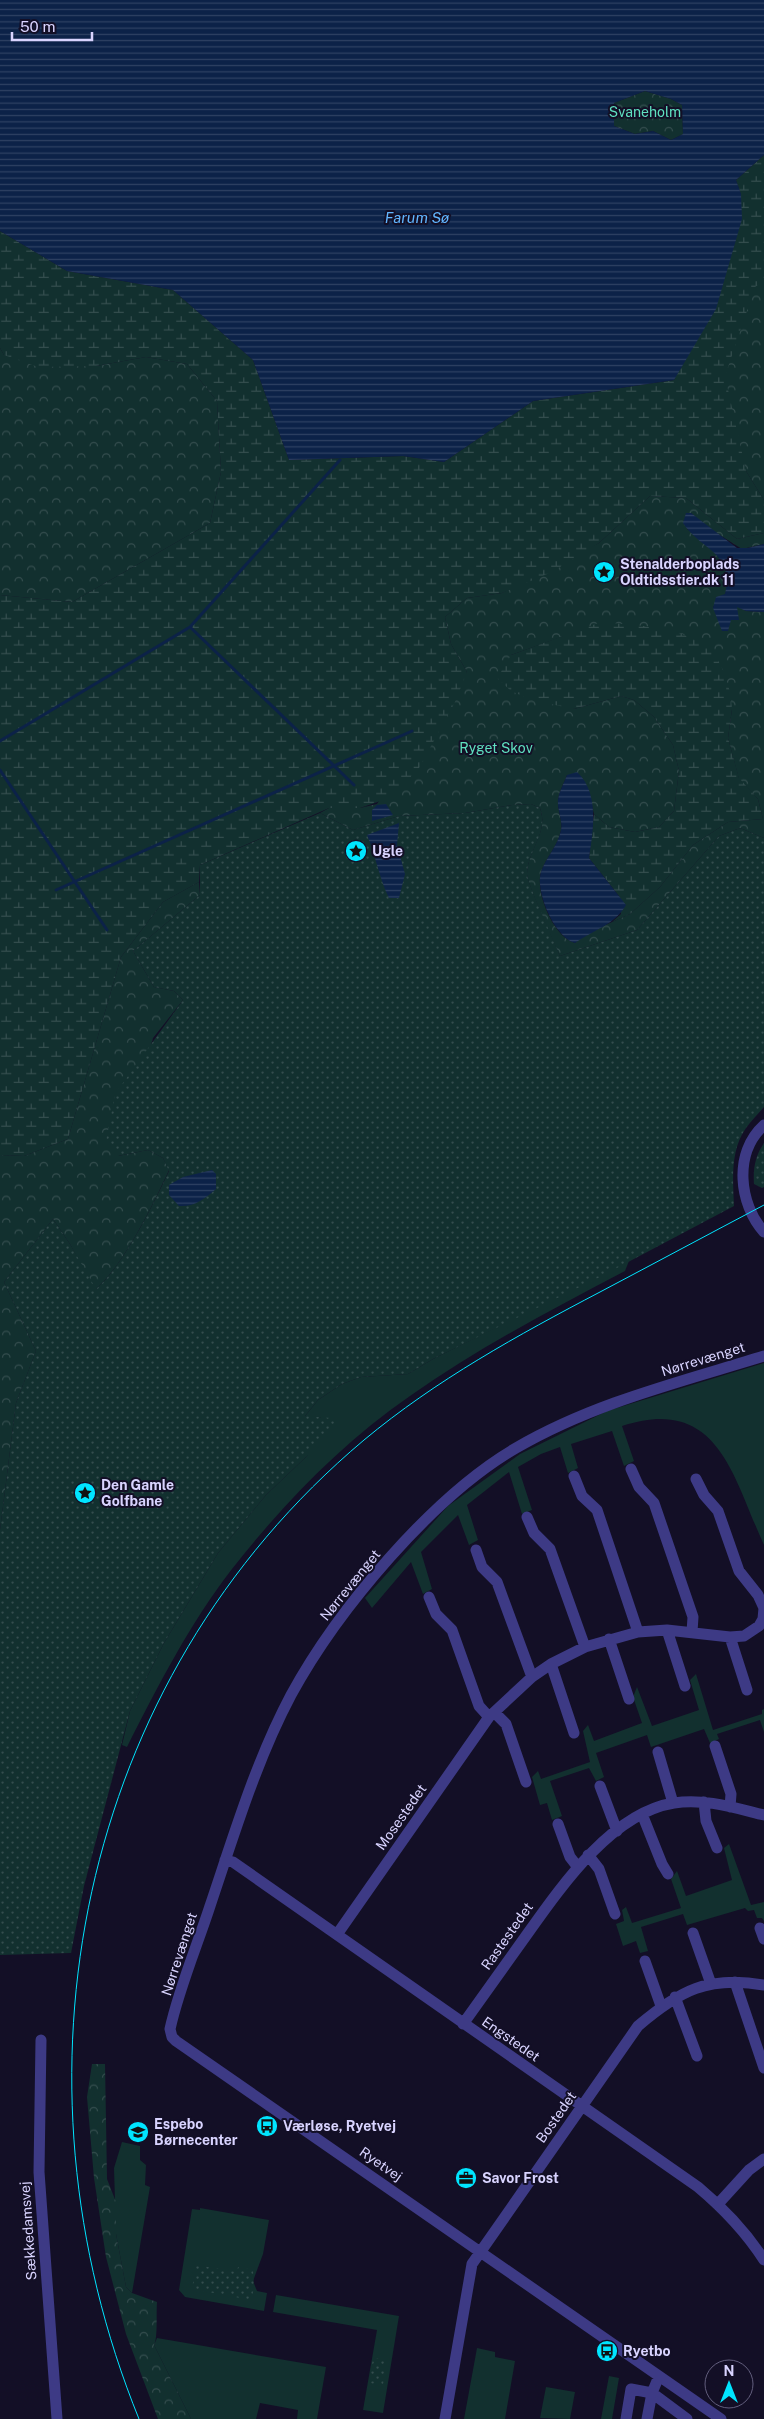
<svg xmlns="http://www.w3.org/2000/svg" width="764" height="2419" font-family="'Public Sans',sans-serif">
  <defs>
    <pattern id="forest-crowns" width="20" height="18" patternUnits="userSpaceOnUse" patternTransform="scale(1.25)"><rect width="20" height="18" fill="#12302f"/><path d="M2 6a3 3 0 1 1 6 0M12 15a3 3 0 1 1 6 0" fill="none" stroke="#344d4e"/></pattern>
    <pattern id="wetland-marsh" width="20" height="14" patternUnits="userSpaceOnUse" patternTransform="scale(1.25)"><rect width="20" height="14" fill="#12302f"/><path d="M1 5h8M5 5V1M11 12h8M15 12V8" fill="none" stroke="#344d4e"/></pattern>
    <pattern id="park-dots" width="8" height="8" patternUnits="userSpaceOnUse" patternTransform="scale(1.25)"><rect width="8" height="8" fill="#12302f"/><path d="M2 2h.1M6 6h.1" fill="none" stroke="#344d4e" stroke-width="1.8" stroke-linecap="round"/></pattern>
    <pattern id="water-rules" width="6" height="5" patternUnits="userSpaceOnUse" patternTransform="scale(1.25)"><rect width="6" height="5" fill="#0c2248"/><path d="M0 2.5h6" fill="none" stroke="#2f4163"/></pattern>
  </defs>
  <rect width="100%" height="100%" fill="#130f26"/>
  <path fill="#12302f" d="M629,1261L625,1271C551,1310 478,1348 410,1396C342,1443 283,1504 232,1569C190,1623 158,1686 127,1747L122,1745L130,1711L164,1643L218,1553L266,1495L307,1456L321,1417L310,1418L305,1416L318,1400L342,1384L361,1377L408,1374L433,1359Z
    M764,1363V1545C733,1478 719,1394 622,1426L634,1461L624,1466L612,1431L571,1444L578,1468L568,1473L560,1447L541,1454L518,1467L532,1510L522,1514L509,1472L467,1505L478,1540L469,1545L458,1515L421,1552L432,1589L423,1594L411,1562L372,1608L365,1598L448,1506L520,1454L607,1411Z
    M696,1674L713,1730L762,1714V1710L764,1709V1732L760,1720L717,1734L719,1739L710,1743L704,1729L651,1747L647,1735L596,1753L604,1777L596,1781L589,1768L550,1781L562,1816L552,1820L547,1803L540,1805L532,1777L538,1771L541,1779L590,1762L583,1731L588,1725L594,1741L642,1723L633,1697L637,1687L652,1726L699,1710L690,1680Z
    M729,1844L751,1905L764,1902V1921L762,1918H757L754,1910L748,1911L745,1908L687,1925L683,1914L641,1927L648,1951L640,1953L636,1941L623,1946L616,1924L624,1921L622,1910L626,1907L632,1923L681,1908L671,1879L677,1871L686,1896L732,1880L724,1848Z
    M122,2142L140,2146V2160L146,2165L145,2185L150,2187L132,2293L126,2287L116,2234L114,2168Z
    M200,2208L269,2220L263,2254L253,2281L257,2291L267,2293L264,2311L185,2297L179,2290L192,2209L200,2210Z
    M276,2295L399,2316L383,2413L363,2410L377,2330L273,2312Z
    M157,2338L326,2367L317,2419H297L298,2410L260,2403L256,2419H191L154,2345Z
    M477,2348L495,2352V2357L515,2361L505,2419H464Z
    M609,2376L619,2378L612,2419H601Z
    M546,2387L575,2392L570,2419L540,2418Z"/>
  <path fill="url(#forest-crowns)" fill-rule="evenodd" d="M645,91L671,99L682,105L683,134L671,140L653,131L635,134L614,126V103Z
    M764,155V500L746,471L702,425Z
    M0,348L4,355L96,366L146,357L187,364L217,401L221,472L210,523L72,602L0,595Z
    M650,496L686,498L737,539L764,533V544L742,549L707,527L691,513L687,529C706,543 736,566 726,592C723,598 717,603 713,607L717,615L731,620L737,606L746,611L764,612V838L740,828L719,836L637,930L560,956C554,942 527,883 527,874C528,849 549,832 540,808L531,804L512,805L465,813L399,816L353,830L320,813L329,808H360L377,804L467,672L451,644L445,617L467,598L502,593L599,543ZM564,636L732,709L728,738L739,779L758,799L763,819L728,822L693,845L660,887L630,914L583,935L575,943C553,937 535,892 541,872C546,857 558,846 561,830C563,821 557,810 558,800C559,792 564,783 567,775L589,794L594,814L609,827L635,832L659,827L674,811L679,771L673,745L654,717L634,700L621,696L574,709L511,655Z
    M199,882L200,895L133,951L154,987L174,991L183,1000L153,1038L118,1156L148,1150L163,1158L169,1170C153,1205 123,1266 95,1290L70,1244L53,1219L4,1282L36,1351L16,1403L0,1530V1155L24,1156L68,1139L121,957L163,902Z
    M92,2064H105L107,2179L116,2202V2234L126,2287L132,2293L157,2302C156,2314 158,2337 154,2345L191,2419H158L126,2334L106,2257L94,2178L87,2097Z"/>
  <path fill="url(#wetland-marsh)" d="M764,155V281L755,287L725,376L746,471L764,500V533L737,539L686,498L650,496L599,543L552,572L502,593L467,598L445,617L451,644L467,672L455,702L419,768L392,797L360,808H329L200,865L199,882L163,902L121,957L68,1139L24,1156L0,1155V595L72,602L210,523L221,472L217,401L187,364L146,357L96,366L38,367L4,355L0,348V231L67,271L173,290L253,360L289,460L403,456L444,462L533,401L674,380L741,195L736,180Z
    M601,622L644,626L682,634L698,641L713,651L724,672L730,692L732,709L728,738L739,778L758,799L763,819L728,822L693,845L660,887L630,914L612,922L621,914L619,896L589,858L594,814L609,827L635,832L659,827L674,811L679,771L673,745L654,717L634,700L621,696L574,709L532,700L511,691L497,678L511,655Z"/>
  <path fill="url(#park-dots)" d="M531,804L540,808C549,833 528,849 527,874C527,883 555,942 560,956L637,930L719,836L740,828L764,838V1107C758,1114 751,1121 746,1128C730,1150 733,1181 734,1206L598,1278L433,1359L408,1374L361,1377L342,1384L318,1400L305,1416L331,1418L335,1423L307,1456L266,1495L218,1553L164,1643L130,1711L84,1886L71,1953L0,1955V1530L16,1403L36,1351L4,1282L53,1219L70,1244L96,1289C123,1266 153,1205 169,1171L163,1158L148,1150L118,1156L106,1141L115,1094L183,1000L174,991L154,987L133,951L200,895V865L320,813L353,830L399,816L465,813L512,805Z
    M764,1143V1187L762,1188L754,1184C753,1169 755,1156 764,1143Z
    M196,2265L237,2272L238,2267L253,2270L254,2288L251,2300L192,2289Z
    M373,2358L387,2360L383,2385L369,2383Z"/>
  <path fill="url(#water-rules)" fill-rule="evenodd" d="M0,0H764V155L736,180L741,194L742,219L716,309L674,380L533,401L444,462L403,456L289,460L253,360L173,290L67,271L0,231ZM645,91L671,99L682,105L683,134L671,140L653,131L635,134L614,126V103Z
    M686,513H691L737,548H748L764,544V612L746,611L737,607L739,620H731L728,631H722L713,608L716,597L725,594C735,552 700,550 683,523Z
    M577,772C600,793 593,831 589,858L626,905C615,925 593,930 575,943C554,937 535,891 541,872C546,857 558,846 561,830C563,821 557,810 558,800C559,792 564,783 567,775Z
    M386,804L393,815L372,821V810L377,805Z
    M399,823L397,845L405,874L399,898H389C379,878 376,856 367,835Z
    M212,1170L216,1174V1189C204,1199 195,1207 179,1206L169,1195V1185L183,1177Z"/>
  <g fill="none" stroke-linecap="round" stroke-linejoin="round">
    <path stroke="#0c2248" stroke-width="3" d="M190,627L354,785
      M0,741L190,627L340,460
      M0,770L107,930
      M56,890L412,731"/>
    <path stroke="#3d3a85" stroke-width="11" d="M764,1125C733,1153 739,1204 764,1232
      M631,1469L639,1487L654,1503L693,1617L692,1632
      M574,1476L582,1496L597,1510L638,1632
      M527,1517L534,1533L550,1549L585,1647
      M476,1550L482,1567L497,1582L532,1677
      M429,1597L436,1614L452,1630L479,1706L489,1717
      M667,1630L685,1686
      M730,1637L747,1690
      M609,1639L629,1699
      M551,1664L574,1733
      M495,1713L506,1724L526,1782
      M715,1746L731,1794L730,1807
      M658,1752L673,1803
      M600,1786L617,1831
      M704,1802L706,1821L717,1848
      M642,1814L662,1864L668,1874
      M558,1824L570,1857L577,1866
      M588,1855L599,1869L615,1914
      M225,1860L233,1862L698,2187C723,2208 746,2232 764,2260
      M760,1928L764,1939
      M338,1933L489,1717L532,1677L551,1664L585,1647L638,1632L667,1630L730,1637L744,1636L759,1626L763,1619L764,1608L758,1595L739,1571L718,1511L704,1495L696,1479
      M693,1933L711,1984
      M645,1961L661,2006
      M735,1982L764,2068
      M675,1997L697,2056
      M463,2024C483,1996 503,1968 523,1940C558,1891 610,1813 674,1803C704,1798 735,1808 764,1815
      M41,2040L39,2172L57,2419
      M718,2204L749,2170L764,2159
      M445,2419L472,2264L638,2026C679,1991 708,1975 764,1985
      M626,2419L631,2389L652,2393L687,2419
      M647,2419L652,2393L659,2376
      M721,2419L176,2041L172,2037L170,2029C179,1988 197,1946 210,1906C234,1835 256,1761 291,1695C338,1609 432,1497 516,1448C593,1403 680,1382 764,1356"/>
    <path stroke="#00e5ff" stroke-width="1" d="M139,2419C0,2077 77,1681 364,1440C436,1380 518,1335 600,1292C655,1263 709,1234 764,1205"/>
  </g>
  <defs>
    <g id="sight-disc" transform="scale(1.125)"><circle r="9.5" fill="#00e5ff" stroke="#130f26"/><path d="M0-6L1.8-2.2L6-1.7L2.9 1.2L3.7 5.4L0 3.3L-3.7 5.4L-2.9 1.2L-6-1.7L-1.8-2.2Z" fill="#111"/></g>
    <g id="bus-disc" transform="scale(1.125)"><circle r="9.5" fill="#00e5ff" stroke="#130f26"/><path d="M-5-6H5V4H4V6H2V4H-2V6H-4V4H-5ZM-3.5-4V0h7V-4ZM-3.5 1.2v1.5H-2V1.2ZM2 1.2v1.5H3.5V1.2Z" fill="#111"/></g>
    <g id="school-disc" transform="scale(1.125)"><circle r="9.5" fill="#00e5ff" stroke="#130f26"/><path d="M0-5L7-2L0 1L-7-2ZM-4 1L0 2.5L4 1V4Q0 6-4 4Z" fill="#111"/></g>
    <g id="office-disc" transform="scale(1.125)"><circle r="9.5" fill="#00e5ff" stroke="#130f26"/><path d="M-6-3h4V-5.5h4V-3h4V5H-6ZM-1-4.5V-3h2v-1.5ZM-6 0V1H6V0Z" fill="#111"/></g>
  </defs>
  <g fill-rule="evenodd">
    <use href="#sight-disc" x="604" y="572"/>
    <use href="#sight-disc" x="356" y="851"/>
    <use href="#sight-disc" x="85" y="1493"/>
    <use href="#bus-disc" x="267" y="2126"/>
    <use href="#school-disc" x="138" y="2132"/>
    <use href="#office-disc" x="466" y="2178"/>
    <use href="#bus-disc" x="607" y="2351"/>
  </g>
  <g text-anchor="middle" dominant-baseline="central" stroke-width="4" stroke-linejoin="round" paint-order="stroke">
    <g font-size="14" fill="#5fe0c0" stroke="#130f26">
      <text x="645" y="112">Svaneholm</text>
      <text x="496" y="748">Ryget Skov</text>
    </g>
    <g font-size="14" font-weight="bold" fill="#d9d4ff" stroke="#130f26" text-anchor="start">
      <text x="620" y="564">Stenalderboplads<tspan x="620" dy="16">Oldtidsstier.dk 11</tspan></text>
      <text x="372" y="851">Ugle</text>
      <text x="101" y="1485">Den Gamle<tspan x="101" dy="16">Golfbane</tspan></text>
      <text x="154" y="2124">Espebo<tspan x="154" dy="16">Børnecenter</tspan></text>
      <text x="283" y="2126">Værløse, Ryetvej</text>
      <text x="482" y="2178">Savor Frost</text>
      <text x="623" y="2351">Ryetbo</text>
    </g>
    <g font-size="14" fill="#d9d4ff" stroke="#130f26">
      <text transform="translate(703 1359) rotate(-17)">Nørrevænget</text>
      <text transform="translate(350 1585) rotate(-51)">Nørrevænget</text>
      <text transform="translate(401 1817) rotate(-55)">Mosestedet</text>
      <text transform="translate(507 1936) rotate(-55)">Rastestedet</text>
      <text transform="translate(179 1954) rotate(-72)">Nørrevænget</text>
      <text transform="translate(511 2039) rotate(35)">Engstedet</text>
      <text transform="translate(556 2117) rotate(-55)">Bostedet</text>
      <text transform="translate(381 2164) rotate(35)">Ryetvej</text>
      <text transform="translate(28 2231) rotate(-94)">Sækkedamsvej</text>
    </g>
    <g font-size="15" font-style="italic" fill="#62b6ff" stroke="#130f26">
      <text x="417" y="217">Farum Sø</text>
    </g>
  </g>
  <g transform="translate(729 2384)"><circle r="24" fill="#130f26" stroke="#625e7d"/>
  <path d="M0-4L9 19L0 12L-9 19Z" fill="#00e5ff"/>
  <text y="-8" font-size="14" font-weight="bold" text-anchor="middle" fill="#d9d4ff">N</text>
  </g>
  <path d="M12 32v8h80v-8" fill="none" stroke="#d9d4ff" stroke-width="2.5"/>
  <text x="20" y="32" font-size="15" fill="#d9d4ff" stroke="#130f26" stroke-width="4" paint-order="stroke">50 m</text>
</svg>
